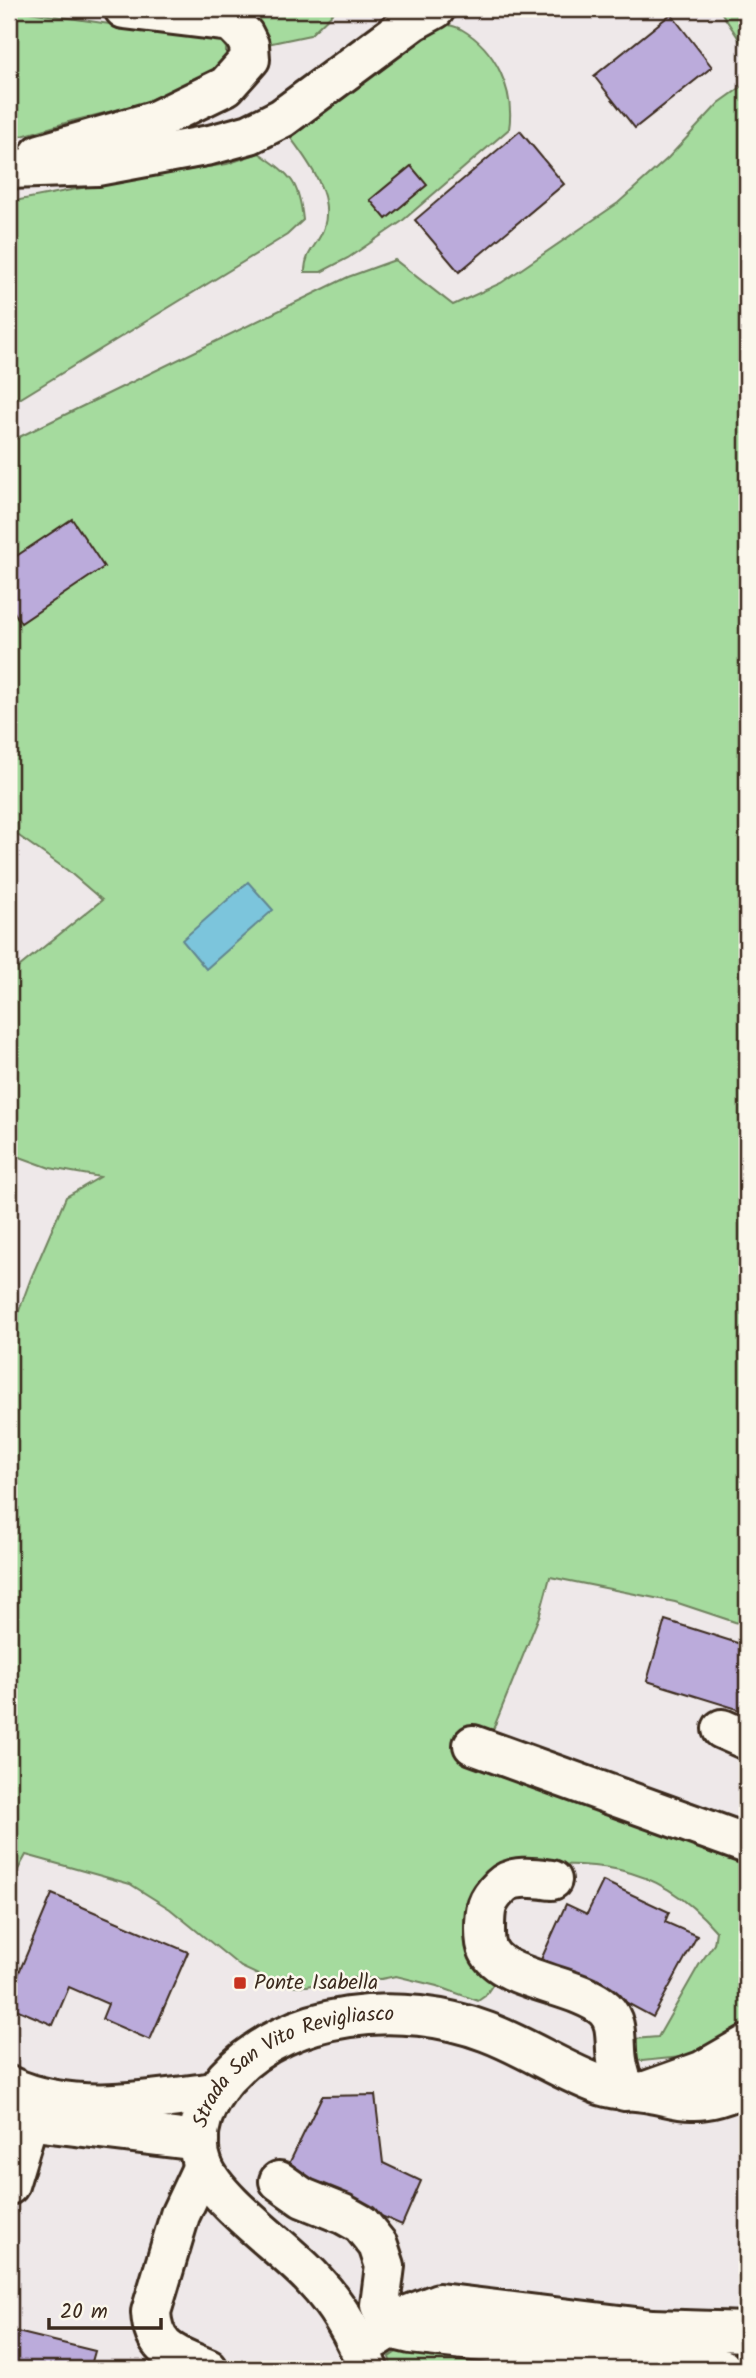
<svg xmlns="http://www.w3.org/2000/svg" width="756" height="2378" font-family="Kalam,sans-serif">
  <rect width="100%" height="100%" fill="#eee8e9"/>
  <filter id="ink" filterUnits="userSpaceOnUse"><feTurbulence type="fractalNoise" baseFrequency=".0143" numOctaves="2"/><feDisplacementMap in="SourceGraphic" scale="14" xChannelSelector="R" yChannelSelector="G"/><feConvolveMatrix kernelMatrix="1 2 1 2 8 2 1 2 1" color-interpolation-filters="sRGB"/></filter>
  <g filter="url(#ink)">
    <path fill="#a5db9e" stroke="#70825e" stroke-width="2" d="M9,9L210,39L221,41L226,48V56L218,70L141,104L72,121L9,140Z
      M239,9H337L310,35L267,44C262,27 255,17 239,9Z
      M719,9H747V51Z
      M434,22C443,24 454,25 461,29C496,49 515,91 509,129L401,222L348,258L321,272H305C305,250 319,245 324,227C334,195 308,161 290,137L292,120Z
      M747,83V1626L675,1602L550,1577L540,1614L481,1759L747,1856V2036L711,2054L642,2061L632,2058L634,2039L658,2037L699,1965L714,1944L716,1931C652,1857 588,1862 498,1867L491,1971L493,1984L485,1996L478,2001L437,1986L396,1976L381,1979L354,1978L307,1986L280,1985L241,1967L170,1909L130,1884L26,1855L9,1886V1338L31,1278L66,1197L100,1177L50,1168L9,1153V975L102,900L67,870L16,834L9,835V442L348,277L395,260L453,305L501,283L618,203L668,158L719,103Z
      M259,153C290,175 299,180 303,220L287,235L21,398L9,397V202L123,180L227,164Z
      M407,2345L636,2369H392L389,2357Z"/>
    <path fill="#7cc5dc" stroke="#628790" stroke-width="2" d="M248,882L273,910L206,969L182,940Z"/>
    <path fill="#bbabdb" stroke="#3b2a1e" stroke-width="2" d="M671,14L712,67L635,128L594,76Z
      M520,131L564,184L459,272L415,220Z
      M411,166L427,185L386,219L370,200Z
      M72,519L104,567L21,623L9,604V561Z
      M665,1620L747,1646V1712L647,1681Z
      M603,1881L669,1912L665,1922L697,1936L653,2017L616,1997L539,1964L566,1904L587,1914Z
      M52,1894L188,1952L150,2040L102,2019L108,2004L69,1987L53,2025L9,2006V1996Z
      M375,2095L383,2163L421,2181L402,2225L284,2174L322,2096Z
      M9,2330L95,2351L90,2369H9Z"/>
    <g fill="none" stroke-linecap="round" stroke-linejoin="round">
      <g stroke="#3b2a1e" stroke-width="44">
        <g id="minor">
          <path d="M40,154L154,121L226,86L250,59L249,45L244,35L231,22L124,9"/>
          <path d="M9,169L97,166L210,145L250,134L282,118L413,21L435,9"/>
          <path d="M722,1729L747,1740"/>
          <path d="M473,1745L747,1844"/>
          <path d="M552,1880C536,1878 513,1874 501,1886C486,1901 485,1908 485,1929C485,1935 485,1944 488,1950C502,1981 579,1984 605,2009C619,2023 614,2042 617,2060C618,2070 622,2081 625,2091"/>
          <path d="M9,2086C72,2115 147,2101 214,2092"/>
          <path d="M649,2090L702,2071L747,2045"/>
          <path d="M9,2118L199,2141"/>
          <path d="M203,2166L180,2215L151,2312C153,2351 176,2355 208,2369"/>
          <path d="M279,2181L303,2198L343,2214L361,2224L378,2245L385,2266L380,2305L390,2329L406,2316L439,2303L652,2329L747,2332"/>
          <path d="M9,2185L29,2119"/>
          <path d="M376,2338L390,2329L411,2334L722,2369"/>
          <path id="s1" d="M368,2369C356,2338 337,2304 313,2279C285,2248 217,2202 203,2166C191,2134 205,2102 226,2078C289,2009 402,2000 487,2032C527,2047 563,2072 603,2086C618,2091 634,2090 650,2093C663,2095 678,2100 691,2100C710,2101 731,2093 747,2085"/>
        </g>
      </g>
      <use href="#minor" stroke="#fbf7ec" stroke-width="38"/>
    </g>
  </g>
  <rect fill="#c8321e" stroke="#fbf7ec" stroke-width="2.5" x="233" y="1976" width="14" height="14" rx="3.5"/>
  <g text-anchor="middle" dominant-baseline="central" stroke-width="5" stroke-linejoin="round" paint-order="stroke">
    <g font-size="21" fill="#3b2a1e" stroke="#fbf7ec" text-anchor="start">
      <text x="254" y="1983">Ponte Isabella</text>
    </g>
    <g font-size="21" fill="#3b2a1e" stroke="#fbf7ec">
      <text stroke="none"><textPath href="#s1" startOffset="425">Strada San Vito Revigliasco</textPath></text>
    </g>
  </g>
  <rect width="756" height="2378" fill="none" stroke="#fbf7ec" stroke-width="35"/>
  <rect x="18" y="18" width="721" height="2343" fill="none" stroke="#3b2a1e" stroke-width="2.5" filter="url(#ink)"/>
  <path d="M49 2318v10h112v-10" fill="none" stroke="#3b2a1e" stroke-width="3.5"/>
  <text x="60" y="2318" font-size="21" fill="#3b2a1e" stroke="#fbf7ec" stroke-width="5" paint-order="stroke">20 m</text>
</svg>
